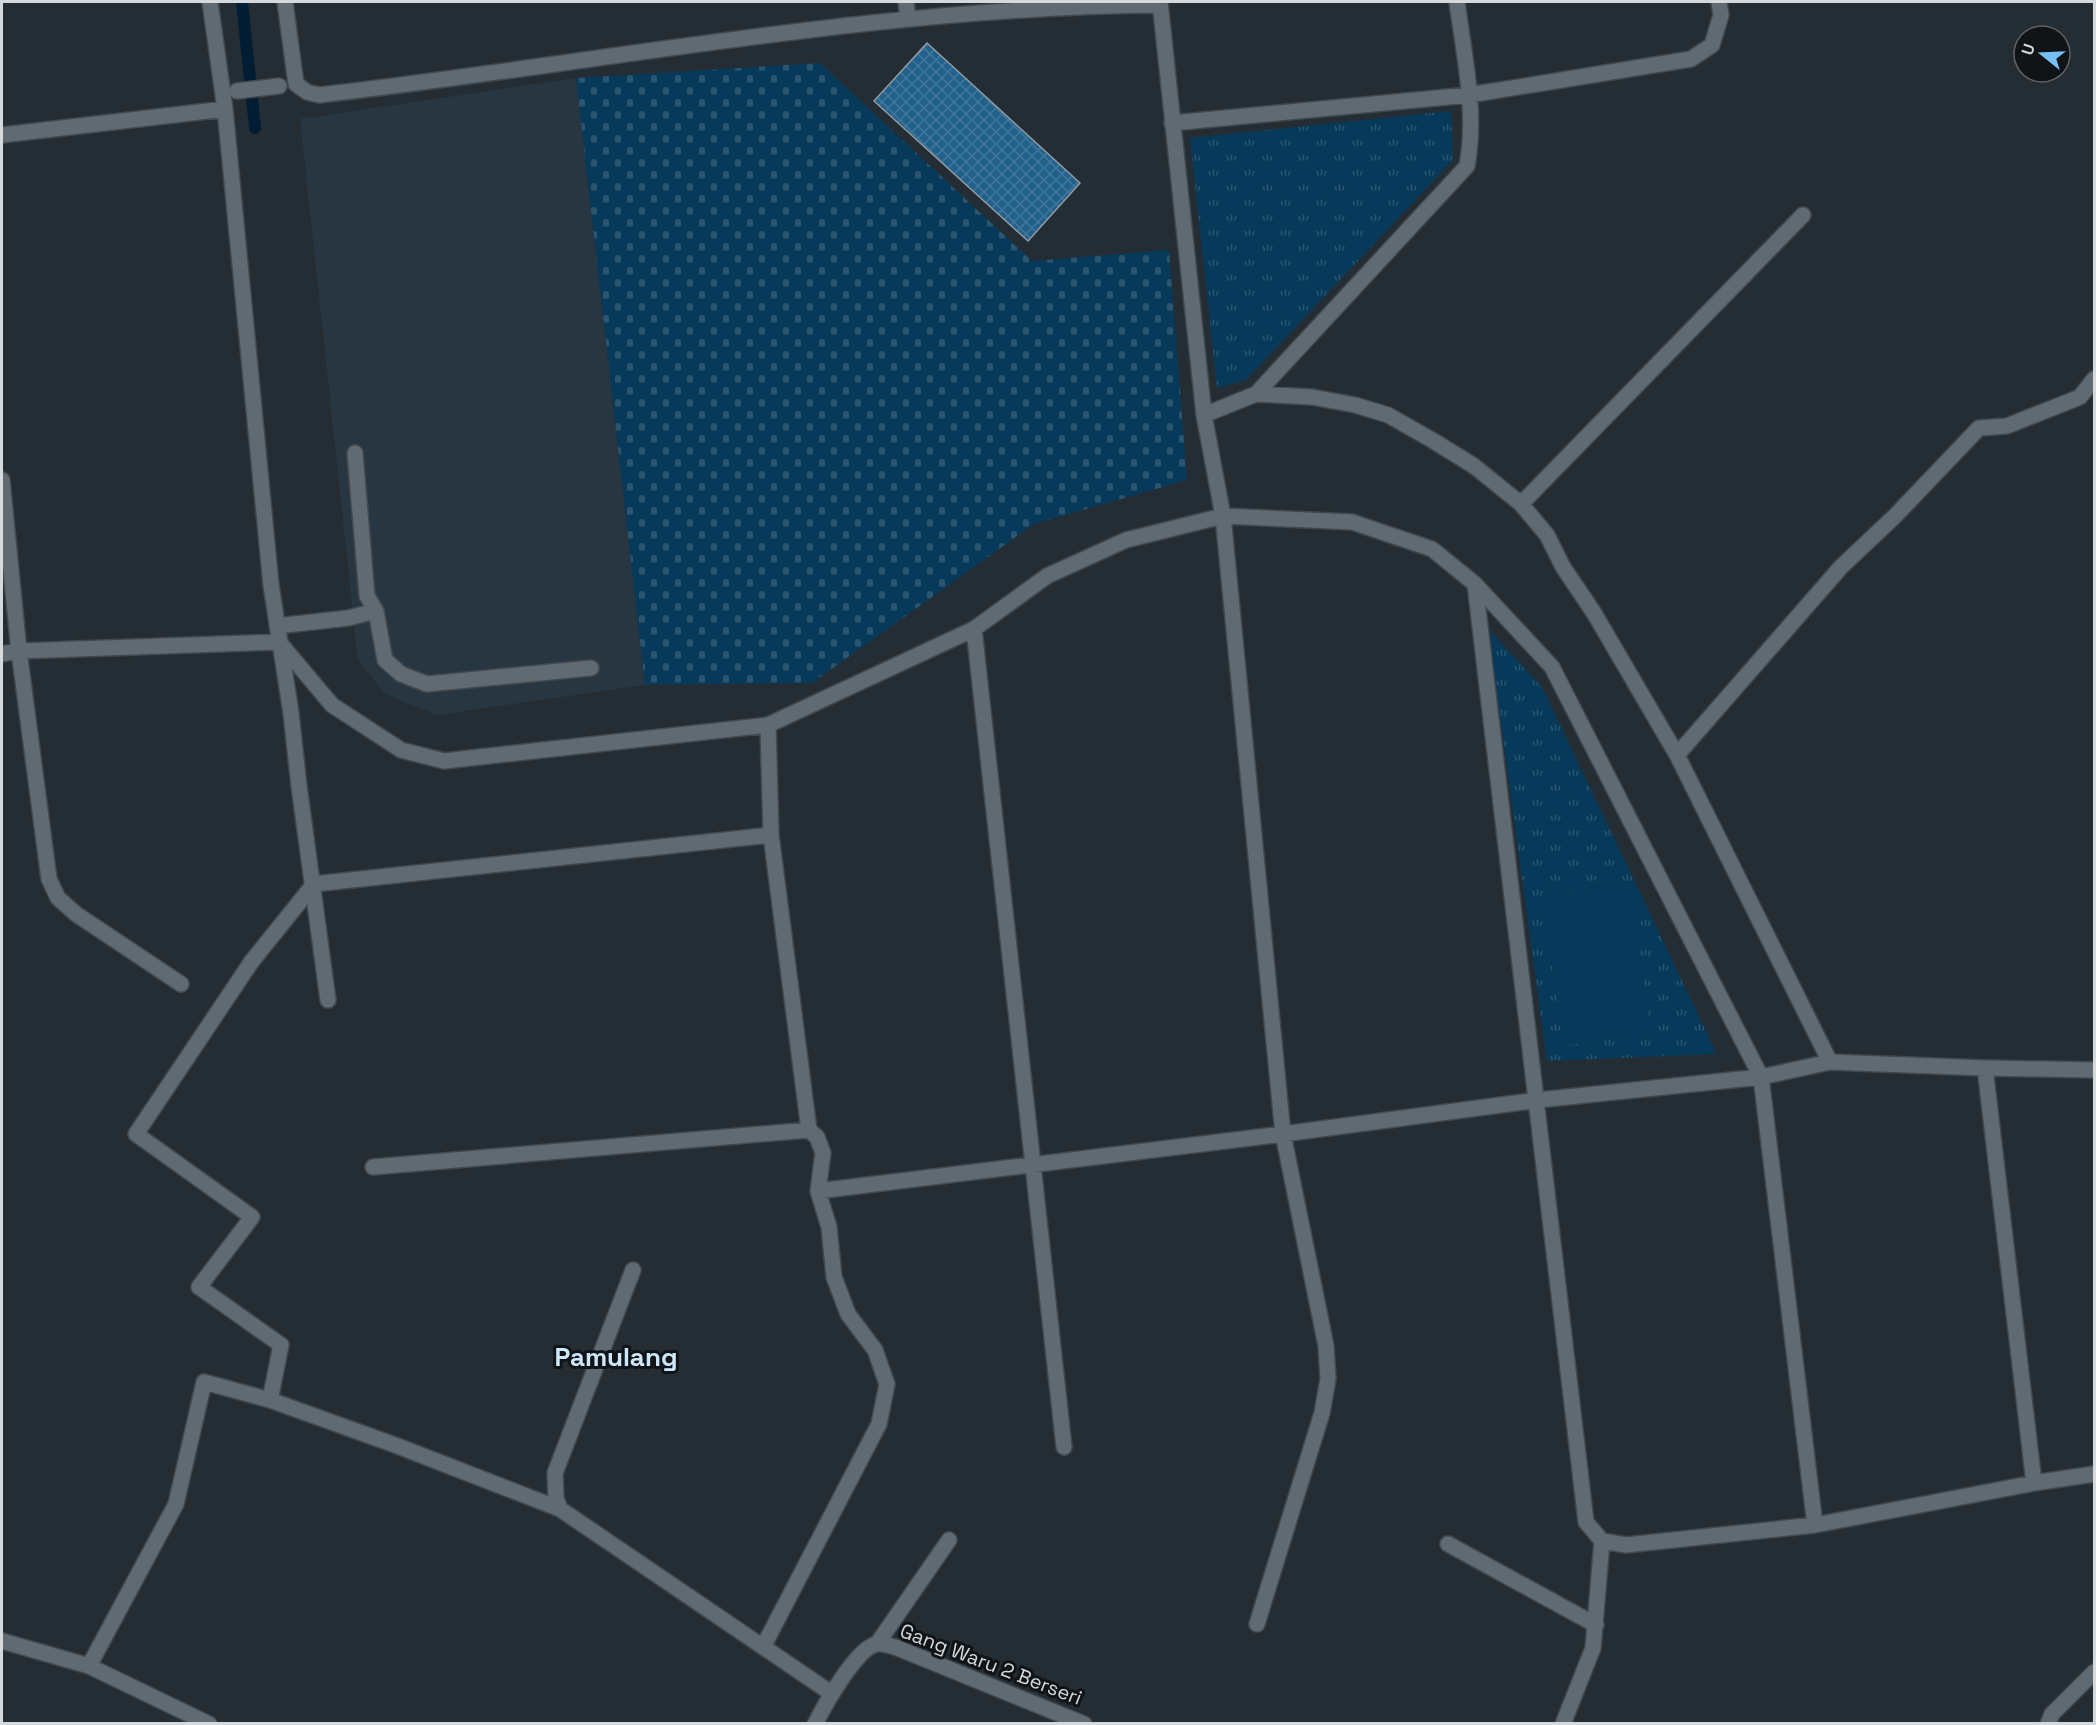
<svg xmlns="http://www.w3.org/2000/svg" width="2096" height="1725" font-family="'Space Grotesk',sans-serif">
  <defs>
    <pattern id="cemetery-stones" width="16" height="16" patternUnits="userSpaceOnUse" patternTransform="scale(1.5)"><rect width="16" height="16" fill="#073a5a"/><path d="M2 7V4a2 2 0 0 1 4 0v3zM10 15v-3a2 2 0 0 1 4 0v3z" fill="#2a5671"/></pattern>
    <pattern id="park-tufts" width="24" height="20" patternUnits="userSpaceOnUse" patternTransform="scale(1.5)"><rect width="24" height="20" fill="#073a5a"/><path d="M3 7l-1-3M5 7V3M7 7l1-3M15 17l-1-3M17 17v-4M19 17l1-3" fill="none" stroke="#2a5671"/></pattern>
    <pattern id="building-cross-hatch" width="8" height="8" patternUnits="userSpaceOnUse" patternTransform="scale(1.5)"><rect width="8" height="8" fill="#22618c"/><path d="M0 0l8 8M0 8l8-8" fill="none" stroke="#41779c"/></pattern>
  </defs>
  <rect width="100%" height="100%" fill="#242d33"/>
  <path fill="#283641" d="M576,78L645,685L437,715L385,694L358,660L300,119Z"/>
  <path fill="url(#cemetery-stones)" d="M820,63L1032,261L1169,250L1187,480L1034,524L812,683L645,685L576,78Z"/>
  <path fill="url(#park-tufts)" d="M1451,111L1453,160L1246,380L1217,388L1190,138Z
    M1488,629L1542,687L1717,1054L1547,1061Z"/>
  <path fill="#073a5a" d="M1630,882L1651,1033L1563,1046L1542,895Z"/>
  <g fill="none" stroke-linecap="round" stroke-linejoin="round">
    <path stroke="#001d33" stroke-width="12" d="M242,2L255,128"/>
  </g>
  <path fill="url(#building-cross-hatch)" stroke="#919ba3" stroke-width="1.5" d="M927,43L1080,183L1028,241L874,101Z"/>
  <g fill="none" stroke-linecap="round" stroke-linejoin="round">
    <g stroke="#41484e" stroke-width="18">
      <path id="service" d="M355,453L367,596L376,611L385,660L401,674L427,684L591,668
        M277,626L348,618L376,611
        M314,884L252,961L136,1134L252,1217L199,1287L281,1345L270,1400L395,1445L560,1509
        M2,1641L89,1666L209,1724
        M89,1666L176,1504L204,1382L270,1400"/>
    </g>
    <g stroke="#41484e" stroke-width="18">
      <path id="pedestrian" d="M237,91L279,86"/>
    </g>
    <g stroke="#41484e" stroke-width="18">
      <path id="minor" d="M210,2L225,109L271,585L291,713L299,786L328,1000
        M285,2L296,84L307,92L319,95C599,63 878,7 1160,5
        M906,2L908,18
        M1160,2L1204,415L1223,516L1283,1134L1326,1346L1328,1379L1322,1413L1257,1624
        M1172,123L1469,95L1691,59L1712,45L1721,15L1719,2
        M2,135L225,109
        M1256,394L1467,166C1477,112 1464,55 1457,2
        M1204,415L1256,394L1312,397L1355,405L1388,415L1432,440L1474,466L1521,504L1547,535L1563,567L1594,613L1677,755L1830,1062
        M2,480L19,651L49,879L58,898L76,914L181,984
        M1521,504L1803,215
        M1475,584L1586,1522L1602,1541L1626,1545L1815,1525L2034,1483L2094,1474
        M974,629L1064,1447
        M2,654L19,651L279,642L332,705L401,750L444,761L768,725L974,629L1047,576L1126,540L1223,516L1352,522L1432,549L1475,584L1552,667L1761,1077L1815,1525
        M1677,755L1841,567L1895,516L1979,428L2007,426L2080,397L2094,379
        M314,884L771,835
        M1985,1068L2034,1483
        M373,1167L809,1130
        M818,1191L1283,1134L1538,1100L1761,1077L1830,1062L1985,1068L2094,1070
        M633,1270L555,1473L556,1498L560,1509L831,1693
        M1448,1544L1596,1625
        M877,1644L949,1540
        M763,1647L879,1424L887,1384L875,1350L848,1314L834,1277L829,1227L818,1191L823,1153L817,1137L809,1130L771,835L768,725
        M815,1724C824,1706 857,1647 877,1644C882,1643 890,1646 895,1647L1084,1724
        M1563,1724L1593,1648L1602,1541
        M2048,1724L2052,1714L2094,1672"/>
    </g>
    <use href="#service" stroke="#606a72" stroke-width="15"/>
    <use href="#pedestrian" stroke="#606a72" stroke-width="15"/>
    <use href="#minor" stroke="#606a72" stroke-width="15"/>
  </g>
  <g text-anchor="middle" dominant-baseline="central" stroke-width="6" stroke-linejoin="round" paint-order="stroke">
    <g font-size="20" fill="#d4d9de" stroke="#111417">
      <text transform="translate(991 1664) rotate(21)">Gang Waru 2 Berseri</text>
    </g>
    <g font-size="26" font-weight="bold" fill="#cde7fc" stroke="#111417">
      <text x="616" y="1357">Pamulang</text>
    </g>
  </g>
  <rect width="2096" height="1725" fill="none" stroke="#d4d9de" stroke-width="6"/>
  <g transform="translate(2042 54) rotate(288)"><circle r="28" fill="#111417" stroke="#5f6367" stroke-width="1.5"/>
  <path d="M0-4.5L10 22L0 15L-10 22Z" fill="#77c0f7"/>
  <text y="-9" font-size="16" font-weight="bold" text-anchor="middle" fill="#d4d9de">U</text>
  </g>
</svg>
